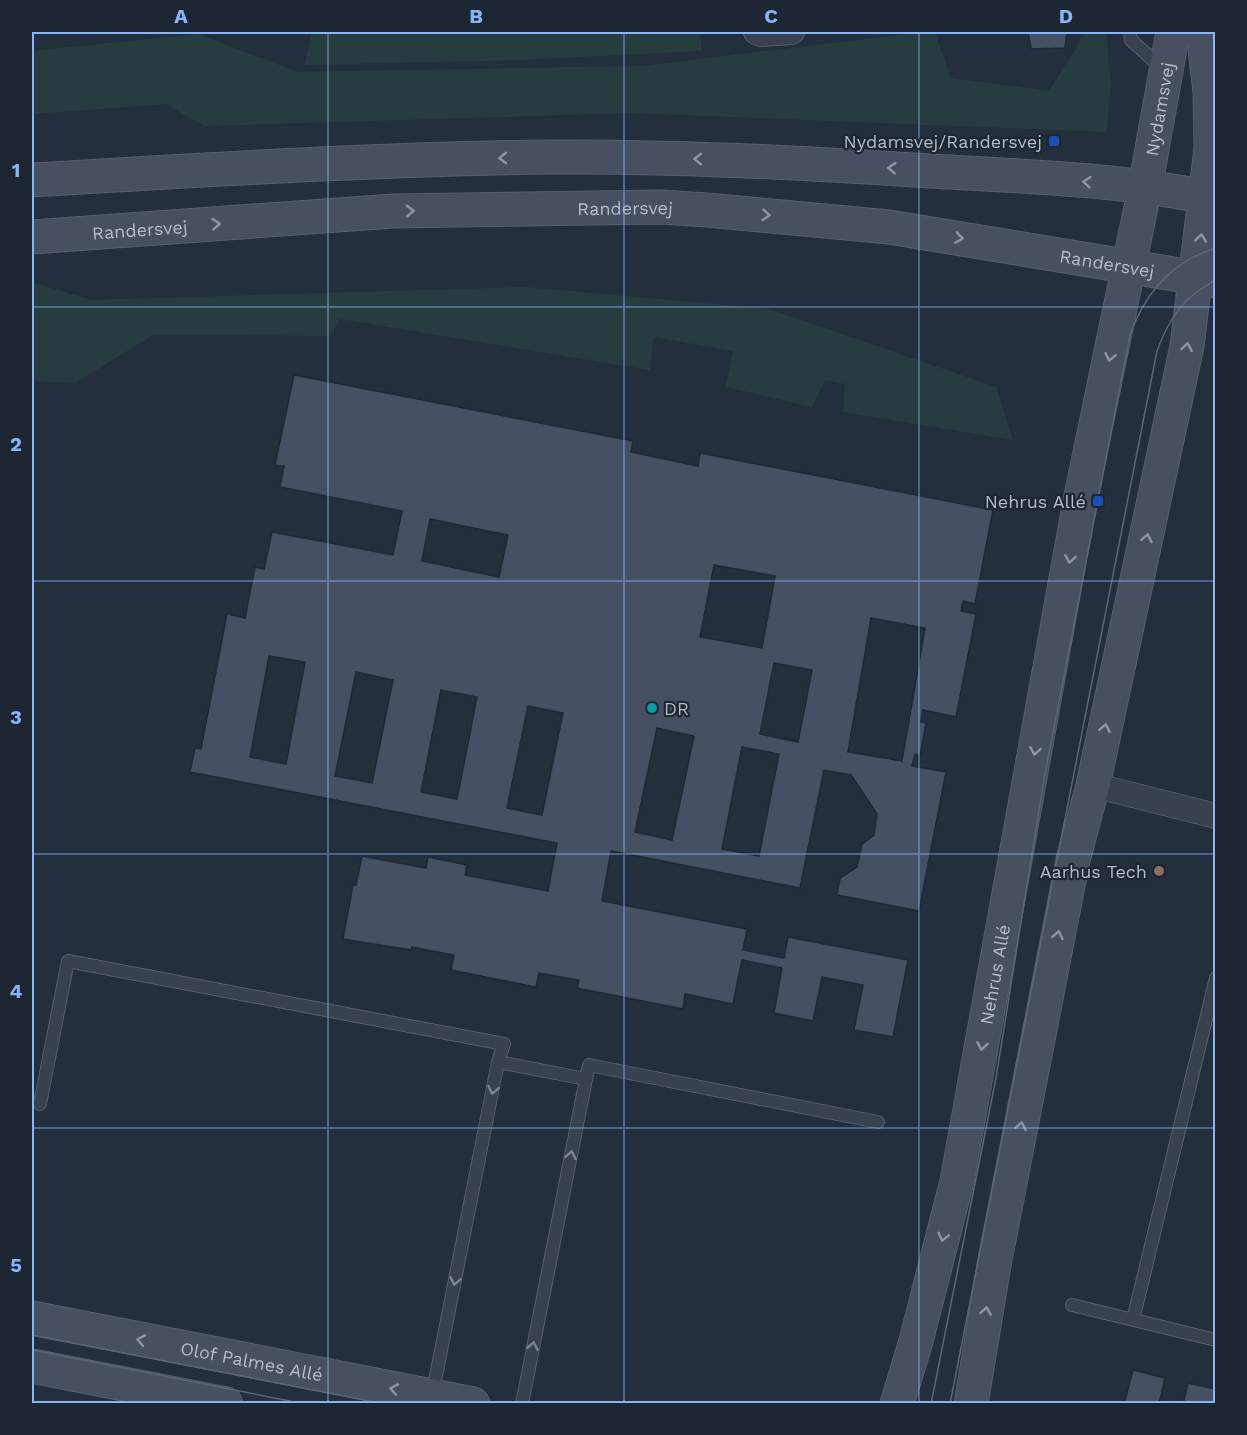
<svg xmlns="http://www.w3.org/2000/svg" width="1247" height="1435" font-family="'Work Sans',sans-serif">
  <rect width="100%" height="100%" fill="#242f3e"/>
  <path fill="#263c3f" d="M311,32H701V51L521,60L305,65Z
    M923,32H935L951,78L1049,91L1078,45L1082,32H1106L1111,82L1107,132L632,113L204,126L166,104L32,114V51L198,34L298,72L642,66Z
    M35,283L91,300L525,287L769,309L996,387L1013,440L843,412L845,384L825,380L812,407L726,387L733,351L654,337L650,370L340,319L330,336L153,335L75,383L32,381V284Z"/>
  <path fill="#455162" stroke="#1f2835" stroke-width="1.5" fill-rule="evenodd" d="M1028,32H1067L1065,48L1031,49Z
    M294,375L633,441L631,452L698,466L700,453L993,510L975,604L963,601L961,611L976,614L956,717L923,710L921,722L926,723L920,756L915,754L912,766L946,772L919,911L837,895L840,878L857,867L862,844L874,835L877,814L851,775L824,770L800,888L611,851L602,901L747,929L743,950L784,958L788,937L908,960L893,1037L854,1030L863,985L822,977L813,1021L774,1013L782,968L742,960L733,1004L685,994L683,1009L577,988L579,980L539,973L536,987L451,970L454,955L412,947L411,950L343,939L353,884L356,885L362,856L426,868L428,857L467,865L465,875L548,891L557,843L190,772L195,748L201,749L227,614L245,618L255,567L264,569L272,532L393,555L402,511L280,487L284,466L275,465ZM430,519L508,535L499,577L422,561ZM714,565L775,576L762,648L700,637ZM871,618L925,628L902,761L848,752ZM269,656L305,662L286,764L250,757ZM774,663L812,670L798,742L760,734ZM356,672L393,680L372,783L335,776ZM441,690L477,697L457,799L421,792ZM528,706L563,713L542,815L507,808ZM657,728L694,736L672,840L635,832ZM742,747L779,754L759,856L722,849Z
    M1133,1370L1165,1378L1159,1404H1124Z
    M1188,1383L1216,1389V1404H1183Z"/>
  <g fill="none" stroke-linecap="round" stroke-linejoin="round">
    <g stroke="#565f6c" stroke-width="14">
      <path id="lane" d="M1130,32L1131,40L1164,70
        M586,1079L589,1065L878,1122
        M40,1104L68,961L504,1044L498,1062
        M1072,1305L1216,1340
        M1133,1320L1216,978
        M432,1396L498,1062L586,1079L522,1404"/>
    </g>
    <g stroke="#565f6c" stroke-width="26">
      <path id="street" d="M756,32L761,34L792,32
        M1093,785L1216,816"/>
    </g>
    <g stroke="#565f6c" stroke-width="35">
      <g id="secondary">
        <path d="M32,180C204,170 377,159 550,157C671,156 792,162 913,170C1014,176 1117,178 1216,199"/>
        <path id="s1" d="M32,237L394,211L661,207L707,210L889,227L1216,281"/>
        <path id="s2" d="M32,1318L473,1404"/>
        <path d="M32,1366L226,1404"/>
        <path id="s3" d="M897,1404L916,1341L957,1181L1080,501L1145,188L1173,32"/>
        <path d="M971,1404L994,1265L1073,860L1093,785L1187,346L1211,148L1210,92L1203,32"/>
      </g>
    </g>
    <use href="#lane" stroke="#38414e" stroke-width="12"/>
    <use href="#street" stroke="#38414e" stroke-width="24"/>
    <use href="#secondary" stroke="#465061" stroke-width="33"/>
    <path stroke="#5a6575" stroke-width="1.5" d="M32,1335L385,1404
      M32,1350L305,1404
      M931,1404L996,1078L1044,779L1130,335C1145,293 1172,261 1216,248
      M950,1404L1157,351C1169,318 1184,296 1216,280"/>
  </g>
  <defs><path id="oneway-chevron" d="M-2-3.5L2.5 0L-2 3.5" fill="none" stroke-width="1.6" stroke-linecap="round" stroke-linejoin="round" transform="scale(1.5)"/></defs>
  <g stroke="#8e96a5">
    <use href="#oneway-chevron" transform="translate(503 158) rotate(179)"/>
    <use href="#oneway-chevron" transform="translate(698 159) rotate(-179)"/>
    <use href="#oneway-chevron" transform="translate(892 168) rotate(-176)"/>
    <use href="#oneway-chevron" transform="translate(1087 182) rotate(-175)"/>
    <use href="#oneway-chevron" transform="translate(410 211) rotate(-1)"/>
    <use href="#oneway-chevron" transform="translate(766 215) rotate(5)"/>
    <use href="#oneway-chevron" transform="translate(216 224) rotate(-4)"/>
    <use href="#oneway-chevron" transform="translate(959 238) rotate(9)"/>
    <use href="#oneway-chevron" transform="translate(1201 238) rotate(-84)"/>
    <use href="#oneway-chevron" transform="translate(1187 347) rotate(-80)"/>
    <use href="#oneway-chevron" transform="translate(1110 357) rotate(102)"/>
    <use href="#oneway-chevron" transform="translate(1147 538) rotate(-78)"/>
    <use href="#oneway-chevron" transform="translate(1070 559) rotate(100)"/>
    <use href="#oneway-chevron" transform="translate(1105 728) rotate(-78)"/>
    <use href="#oneway-chevron" transform="translate(1035 751) rotate(100)"/>
    <use href="#oneway-chevron" transform="translate(1058 935) rotate(-79)"/>
    <use href="#oneway-chevron" transform="translate(982 1046) rotate(100)"/>
    <use href="#oneway-chevron" transform="translate(1021 1126) rotate(-79)"/>
    <use href="#oneway-chevron" transform="translate(943 1237) rotate(104)"/>
    <use href="#oneway-chevron" transform="translate(986 1311) rotate(-81)"/>
    <use href="#oneway-chevron" transform="translate(141 1340) rotate(-169)"/>
    <use href="#oneway-chevron" transform="translate(394 1389) rotate(-169)"/>
  </g>
  <g stroke="#7c8592">
    <use href="#oneway-chevron" transform="translate(493 1090) rotate(101)"/>
    <use href="#oneway-chevron" transform="translate(571 1155) rotate(-79)"/>
    <use href="#oneway-chevron" transform="translate(455 1281) rotate(101)"/>
    <use href="#oneway-chevron" transform="translate(533 1346) rotate(-79)"/>
  </g>
  <path fill="none" stroke="#8ab4f8" stroke-width="1.5" stroke-opacity="0.55" d="M328,32V1404M624,32V1404M919,32V1404M32,307H1216M32,581H1216M32,854H1216M32,1128H1216"/>
  <g fill="#1a4fb4" stroke="#1d2633" stroke-width="2">
    <rect x="1048" y="135" width="12" height="12" rx="3"/>
    <rect x="1092" y="495" width="12" height="12" rx="3"/>
  </g>
  <circle fill="#0f9aa8" stroke="#1d2633" stroke-width="2" cx="652" cy="708" r="6"/>
  <circle fill="#8d6e63" stroke="#1d2633" stroke-width="2" cx="1159" cy="871" r="6"/>
  <g text-anchor="middle" dominant-baseline="central" stroke-width="4.5" stroke-linejoin="round" paint-order="stroke">
    <g font-size="18" fill="#b4bcc9" stroke="#1d2633">
      <text stroke="none"><textPath href="#s3" startOffset="1322">Nydamsvej</textPath></text>
      <text stroke="none"><textPath href="#s1" startOffset="594">Randersvej</textPath></text>
      <text stroke="none"><textPath href="#s1" startOffset="108">Randersvej</textPath></text>
      <text stroke="none"><textPath href="#s1" startOffset="1080">Randersvej</textPath></text>
      <text stroke="none"><textPath href="#s3" startOffset="441">Nehrus Allé</textPath></text>
      <text stroke="none"><textPath href="#s2" startOffset="224">Olof Palmes Allé</textPath></text>
    </g>
    <g font-size="18" fill="#b4bcc9" stroke="#1d2633" text-anchor="end">
      <text x="1042" y="141">Nydamsvej/Randersvej</text>
      <text x="1086" y="501">Nehrus Allé</text>
      <text x="664" y="708" text-anchor="start">DR</text>
      <text x="1147" y="871">Aarhus Tech</text>
    </g>
  </g>
  <rect width="1247" height="1435" fill="none" stroke="#1d2633" stroke-width="66"/>
  <rect x="33" y="33" width="1181" height="1369" fill="none" stroke="#8ab4f8" stroke-width="2"/>
  <g font-size="20" text-anchor="middle" font-weight="bold" fill="#8ab4f8">
    <text x="181" y="23">A</text>
    <text x="476" y="23">B</text>
    <text x="771" y="23">C</text>
    <text x="1066" y="23">D</text>
    <text x="16" y="177">1</text>
    <text x="16" y="451">2</text>
    <text x="16" y="724">3</text>
    <text x="16" y="998">4</text>
    <text x="16" y="1272">5</text>
  </g>
</svg>
